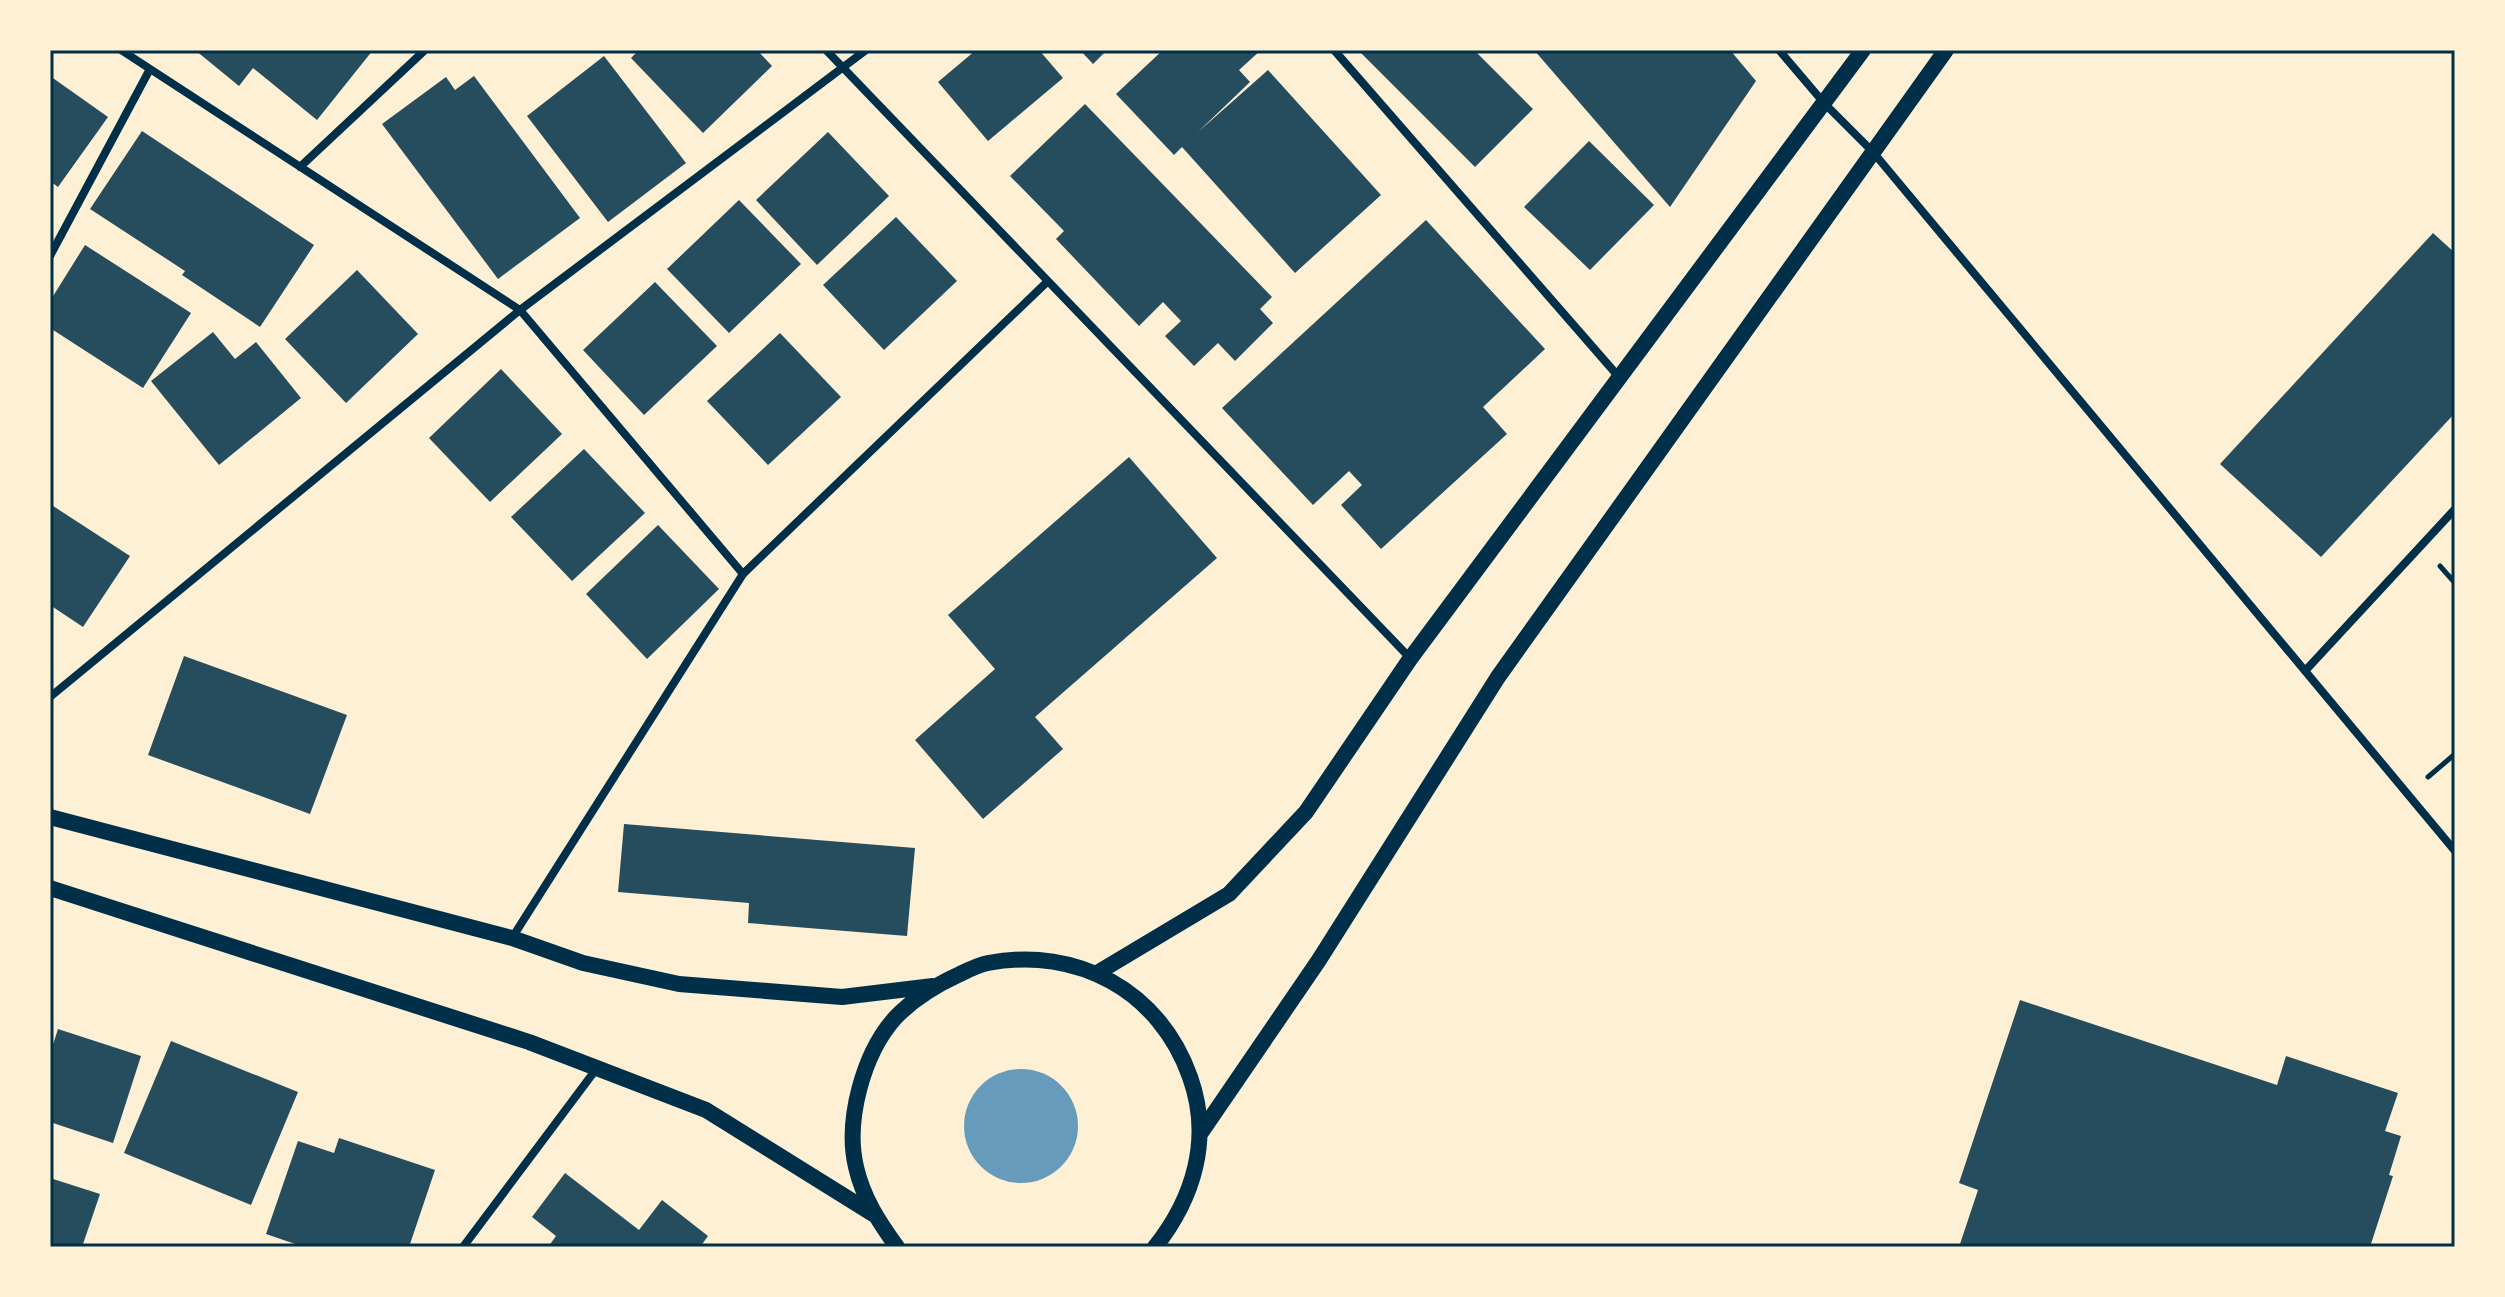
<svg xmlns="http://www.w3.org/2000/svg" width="2505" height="1297" font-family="'Zilla Slab',serif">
  <rect width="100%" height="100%" fill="#fdf0d5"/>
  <path fill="#669bbc" d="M964 1126a57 57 0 1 1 114 0a57 57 0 1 1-114 0Z"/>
  <path fill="#264d5e" d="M195,50H373L317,120L253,68L239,86Z
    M639,50H757L772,66L703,133L631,58Z
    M976,50H1039L1063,78L988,141L938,82Z
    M1080,50H1107L1093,64Z
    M1163,50H1261L1239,70L1250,82L1198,132L1268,70L1381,195L1295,273L1182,147L1174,155L1116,94Z
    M1358,50H1474L1533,109L1475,167Z
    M1534,50H1730L1756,81L1670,207Z
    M604,56L686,163L608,222L527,116Z
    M50,76L108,117L58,187L50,181Z
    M474,76L580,218L498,279L382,124L446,77L455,90Z
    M1085,104L1272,297L1260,309L1273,323L1235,361L1218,343L1194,366L1165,336L1181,321L1163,302L1139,326L1056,239L1064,231L1010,176Z
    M142,131L314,245L260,327L182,275L185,271L90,209Z
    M828,132L889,196L817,265L756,200Z
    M1589,141L1654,205L1590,270L1524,207Z
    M739,200L801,264L729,333L667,269Z
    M896,217L957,281L884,350L823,285Z
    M1426,220L1545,349L1483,407L1507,434L1381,549L1341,505L1362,485L1349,471L1313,505L1222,408Z
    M2433,233L2455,253V413L2321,557L2220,464Z
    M85,245L191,313L143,388L50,328V301Z
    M357,270L418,334L346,403L285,339Z
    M655,282L717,346L644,415L583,350Z
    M213,332L235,359L256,342L301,398L219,465L151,381Z
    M780,333L841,397L768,465L707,401Z
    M501,369L562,434L490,502L429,438Z
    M584,449L645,513L572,581L511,517Z
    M1129,457L1217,558L1035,717L1063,749L983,819L915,740L995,669L948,615Z
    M50,504L130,556L83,627L50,605Z
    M658,525L719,589L647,659L586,594Z
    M184,656L347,715L310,814L148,755Z
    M624,824L915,848L907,936L748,923L749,903L618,892Z
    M2020,1000L2277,1085L2286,1056L2398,1093L2385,1131L2401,1136L2389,1175L2393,1176L2370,1247H1959L1978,1190L1959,1183Z
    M58,1029L141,1056L113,1143L50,1122V1054Z
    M171,1041L298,1092L251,1205L124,1153Z
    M339,1138L435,1170L409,1247H304L266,1234L298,1141L334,1153Z
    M565,1173L639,1230L662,1200L708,1236L700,1247H548L556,1236L532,1217Z
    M50,1178L100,1194L82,1247H50Z"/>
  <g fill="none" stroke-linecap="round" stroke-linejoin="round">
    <path stroke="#003049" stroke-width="5" d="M2440,566L2455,583
      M2428,777L2455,754"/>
    <path stroke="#003049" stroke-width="8" d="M121,50L520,310L743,574
      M826,50L1410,658
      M1334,50L1618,376
      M1779,50L1824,103L1873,152L2455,851
      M300,167L425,50
      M50,256L150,69
      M2305,671L2455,509
      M50,697L520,310L866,50
      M512,938L743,574L1048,281
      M463,1247L597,1068"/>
    <path stroke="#003049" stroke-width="16" d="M50,817L512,938L583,963L679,984L842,997L933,986
      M50,888L529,1042L706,1110L873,1214
      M1097,973L1229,894L1306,812L1410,659L1863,50
      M1200,1134L1319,960L1498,677L1946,50
      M897,1247C879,1222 863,1198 856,1167C845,1121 863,1054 895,1018C913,999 936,985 960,974C968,970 978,965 988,963C1077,946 1160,991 1190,1077C1212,1138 1194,1198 1155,1247"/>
  </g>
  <rect width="2505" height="1297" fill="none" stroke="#fdf0d5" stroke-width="104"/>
  <rect x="52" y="52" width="2401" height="1193" fill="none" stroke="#003049" stroke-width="3"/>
</svg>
